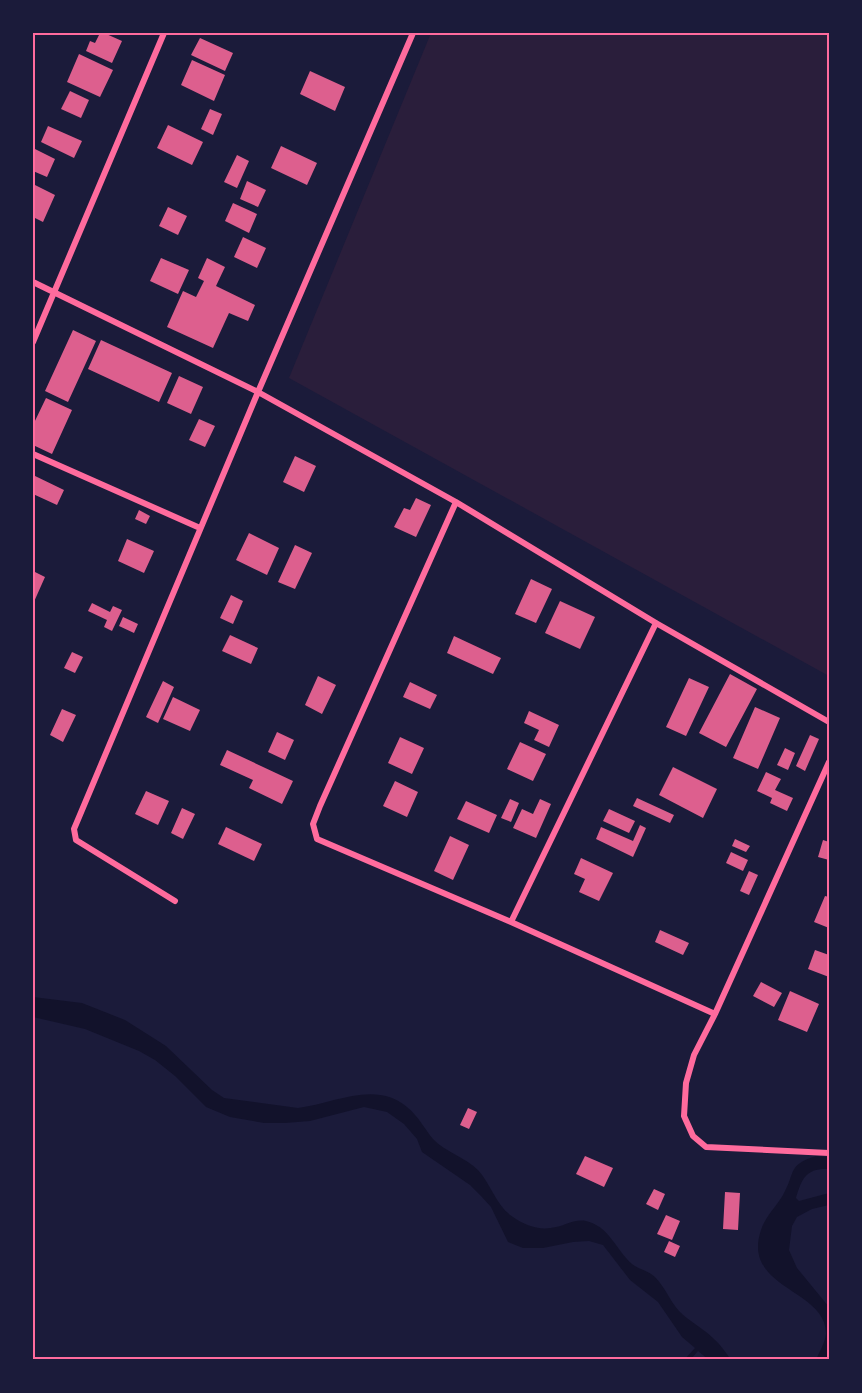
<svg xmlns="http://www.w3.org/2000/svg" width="862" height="1393" font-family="Raleway,sans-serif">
  <rect width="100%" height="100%" fill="#1b1b3a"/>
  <path fill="#2a1e3b" d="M431,33H829V676L289,378Z"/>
  <path fill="#12122b" d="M33,997L82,1003L125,1020L166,1046L212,1090L224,1098L298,1108C333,1104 375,1080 407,1107C419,1117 424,1128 433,1139C445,1152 465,1157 478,1170C491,1184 496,1206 513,1217C526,1226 540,1231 556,1227C567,1225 574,1219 586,1221C609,1226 616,1250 632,1264C638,1269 649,1271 655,1277C665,1287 670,1301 679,1311C690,1322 703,1328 714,1339C721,1345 726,1353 731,1360H709L698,1351L690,1360H684L695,1348L682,1337L658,1302L630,1280L603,1245L589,1241L573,1242L543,1248H523L508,1242L491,1207L481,1196L470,1185L422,1152L417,1139L404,1124L387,1112L364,1107L310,1121L285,1123H264L230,1117L206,1107L175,1076L155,1060L139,1051L85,1029L33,1017Z
    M816,1156L829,1157V1169C806,1168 802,1178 796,1198L799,1201L829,1193V1205L812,1209L797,1217L792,1226L789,1250L797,1268L829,1307V1360H816C819,1352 825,1343 826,1334C827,1289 741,1289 761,1230C765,1217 776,1207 783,1195C796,1172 787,1165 816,1156Z"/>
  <path fill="#dd5f8e" d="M100,33H104L122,41L112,63L86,51L90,41L95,43Z
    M200,38L233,53L225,71L191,55Z
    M79,54L113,70L100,97L67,82Z
    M192,60L225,75L214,101L181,85Z
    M310,71L345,87L335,111L300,94Z
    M70,91L89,100L81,118L61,109Z
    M210,109L222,114L213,135L201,129Z
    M168,125L203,142L192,165L157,148Z
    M48,126L82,141L74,158L41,142Z
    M281,146L317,163L307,185L271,168Z
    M35,149L55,159L47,177L33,171V153Z
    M237,155L249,161L237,188L224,182Z
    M247,181L266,190L258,207L240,199Z
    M33,184L55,195L43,222L33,217Z
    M233,203L257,214L249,233L225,221Z
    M168,207L187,216L178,235L159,226Z
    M243,237L266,248L257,268L234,257Z
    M161,258L189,270L178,294L150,281Z
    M207,258L225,267L216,286L255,305L248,321L229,313L213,348L167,327L183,291L196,297L204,281L198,278Z
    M73,330L96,341L68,402L45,391Z
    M101,340L172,373L159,402L88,369Z
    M179,376L203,387L191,414L167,403Z
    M46,398L72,410L52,454L33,445V425Z
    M199,419L215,426L205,447L189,440Z
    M295,456L316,466L304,492L283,482Z
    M33,475L64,490L57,505L33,494Z
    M416,498L431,505L416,537L394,527L404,508L410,510Z
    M139,510L150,516L146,524L135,519Z
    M249,533L279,548L267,575L236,560Z
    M127,539L154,551L144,573L118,561Z
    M295,545L312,553L295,589L278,582Z
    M33,571L45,577L33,604Z
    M531,579L552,589L536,623L515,614Z
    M231,595L243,601L233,624L220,618Z
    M560,601L595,617L580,649L545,633Z
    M92,603L110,612L113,606L122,610L112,631L104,627L107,620L88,611Z
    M123,617L138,624L134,633L119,626Z
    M230,635L258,648L251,664L222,651Z
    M454,636L501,658L493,674L447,653Z
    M72,652L83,657L75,673L64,668Z
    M730,674L757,689L726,747L699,733Z
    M318,676L336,685L322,714L305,705Z
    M689,678L709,687L686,736L666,727Z
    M163,681L174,687L158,723L146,717Z
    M410,682L437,695L430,709L403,697Z
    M173,697L200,710L190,731L163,719Z
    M755,707L780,718L758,769L733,758Z
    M62,709L76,715L63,742L50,735Z
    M529,711L559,725L549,747L534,740L539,730L524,723Z
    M277,732L294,740L285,760L268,752Z
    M810,735L819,739L805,771L796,766Z
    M400,737L424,748L412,774L388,763Z
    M520,742L546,754L533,781L507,769Z
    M785,748L795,753L788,770L777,765Z
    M227,750L293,781L282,804L249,788L253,780L220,765Z
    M673,767L717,789L703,818L659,795Z
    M766,772L781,779L775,790L793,798L787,811L770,803L772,798L757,791Z
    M395,781L418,792L407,817L383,806Z
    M146,791L169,801L158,825L135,814Z
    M637,798L674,815L670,823L633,806Z
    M510,799L519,803L511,822L501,818Z
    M540,799L551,804L536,838L513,828L522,809L533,814Z
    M466,801L497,815L489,833L457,819Z
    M182,808L195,814L183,839L171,833Z
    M609,809L635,821L629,833L603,821Z
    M640,825L646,828L633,857L596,839L601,827L633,841Z
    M226,827L262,844L254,861L218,844Z
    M450,836L469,845L453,880L434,871Z
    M735,839L750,846L746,852L732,846Z
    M823,840L829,842V860L818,857Z
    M731,852L748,860L743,871L726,863Z
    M581,858L613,873L599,901L579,892L585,879L574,874Z
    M749,871L758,875L749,895L740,891Z
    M825,896L829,897V928L814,922Z
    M660,930L689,943L683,955L655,942Z
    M815,950L829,955V977L808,969Z
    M761,982L782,993L774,1007L753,996Z
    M790,991L819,1004L807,1032L778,1020Z
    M468,1108L477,1112L469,1129L460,1125Z
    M585,1156L613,1168L604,1187L576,1174Z
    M654,1189L665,1194L658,1210L646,1204Z
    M725,1192L740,1193L738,1230L723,1229Z
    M666,1215L680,1221L672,1240L657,1234Z
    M669,1241L680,1246L675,1257L664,1252Z"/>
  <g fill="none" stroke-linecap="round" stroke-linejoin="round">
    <path stroke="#ff6b9d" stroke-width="6" d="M33,282L258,392L456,502L656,623L829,722
      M33,342L164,33
      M33,454L200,528
      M456,502L320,806L313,824L317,839L511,922L715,1014
      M829,762L715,1014L694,1055L686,1083L684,1116L693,1136L706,1147L829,1153
      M175,901L76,840L74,829L258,392L413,33
      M511,922L656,623"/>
  </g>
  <rect width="862" height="1393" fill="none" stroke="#1b1b3a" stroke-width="69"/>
  <rect x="34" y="34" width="794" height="1324" fill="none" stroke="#ff6b9d" stroke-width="2"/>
</svg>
